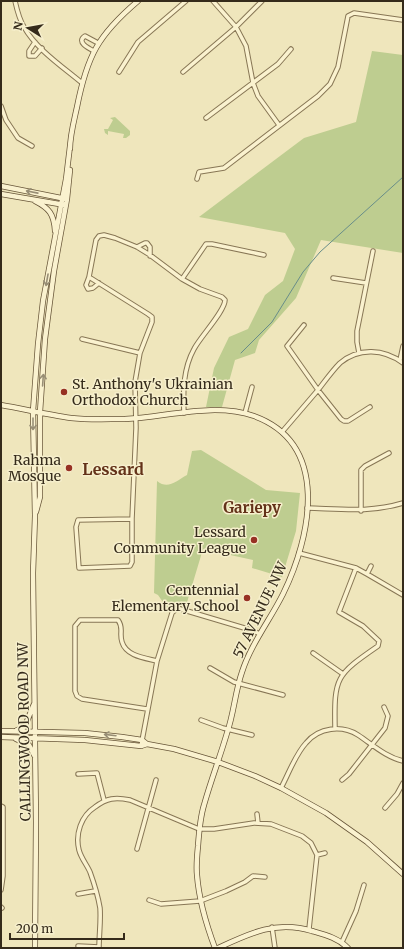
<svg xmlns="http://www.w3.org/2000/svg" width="404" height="949" font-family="Merriweather,serif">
  <rect width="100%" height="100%" fill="#efe6bc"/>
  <path fill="#becd90" d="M372,51L403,55V253L321,240L296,298L259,340L255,353L235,360L222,407H206L214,368L229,337L248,329L265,295L283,281L295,249L285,233L199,217L304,138L356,122Z
    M115,117L130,131V135L126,138H123L124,134L108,131V135L105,133L104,129H108L113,120L110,118Z
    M201,450L266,490L300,493L296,531L282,577L252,568L253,560L203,549L185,609L176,605L167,608L158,595L154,593L157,481C168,490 176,481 187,475L192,451Z"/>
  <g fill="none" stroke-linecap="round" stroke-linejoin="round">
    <path stroke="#688d89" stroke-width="1" d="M241,353L272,322L303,272L320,252L403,177"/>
    <g stroke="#877655" stroke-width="5.5">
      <path id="street" d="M15,1C17,10 19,19 24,27C36,49 63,67 82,83
        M213,1L236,27L246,46L253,83L258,96L279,125
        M35,42L29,51V56H35L42,48
        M94,51C88,48 76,42 85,36L98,43
        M119,72L138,42L186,1
        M183,72L236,27L262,1
        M1,106L6,120L18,138L32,146
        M206,118L278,64L291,49
        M197,179L199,172L224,168L318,96L330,84L338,67L348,16L354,13L403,20
        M137,247L145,243H147L150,247V256
        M89,277L86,285L88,289L93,288L99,283
        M333,278L366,283
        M182,279L206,244H212L264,255
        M304,325L287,346L318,390L341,419L344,421H348L370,407
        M82,339L140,353
        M359,353L357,342V331L373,251
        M400,360L403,346
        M245,413L252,387
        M282,432C294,418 306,404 318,390C325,381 332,371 340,363C359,347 384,349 403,363
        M307,508C341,509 370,513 403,503
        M361,511V470L365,466L389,453
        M132,519L78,520L76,527L79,568L130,566L132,562V519L136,428L135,382L140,353L152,322V317L148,314L89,277L96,240L99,236L104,235L115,238L137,247L150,255L182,279L200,289L222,297L225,300C225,311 200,337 194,349C183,369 183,391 184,413
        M299,553L356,568L367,574L403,595
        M367,574L371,566
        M313,653L343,674
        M210,668L234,682L283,695
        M147,709L82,699L77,696L75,691V626L80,620H118C124,628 119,633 122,642C126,656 145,658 157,661
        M201,720L223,728L252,735
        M335,728C334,677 336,675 378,646L379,641L363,626L339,612L356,568
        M141,746L157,661L172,613L177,608L251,630L260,634
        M78,774L97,773L104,800
        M342,780L349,774L385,728L388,716L384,707
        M281,788C289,773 295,755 306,743C319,727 342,725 358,735C373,745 386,757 403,761
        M1,806L3,807V876L1,890
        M385,808L397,794L403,783
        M257,814L258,823
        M137,849L156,780
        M317,855L325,853
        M78,894L95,891
        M149,900L161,904L200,901L226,891L245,882L253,876L265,877
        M1,907L2,908
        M272,927L275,948
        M342,942L356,911L364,885
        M78,946L99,947
        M99,948C99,935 101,921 100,908C98,896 94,883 90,872C87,865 81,858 79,850C75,834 81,816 95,807C107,798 115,797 130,800L199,829H214L254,823L271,824L302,836L311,843L317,855L309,929"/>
    </g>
    <g stroke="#685639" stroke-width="6">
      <path id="secondary" d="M70,149C70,135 74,121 77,107C87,56 98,35 138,1
        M1,186L66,199
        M1,194L65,205
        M35,201C49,208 54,214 55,231
        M1,405C24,409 48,415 71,418C89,420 107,419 125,419C167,417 214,402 254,416C331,444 311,537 283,594C270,620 251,644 242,672C235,692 234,713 227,733C220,757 211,780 204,805C200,818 199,832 198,846C197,856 196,866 197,875C199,901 206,924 215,948
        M36,512L40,497V412L45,339L54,271L67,199L70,170
        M17,730L23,728L25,726L34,704
        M1,731L85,733L122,737L142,740L147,744L174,749L218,762L255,776L281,788L326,813L367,842L403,874
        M1,737L85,740L141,746L147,744
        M16,739L29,745L34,755
        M35,948L36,822L33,573L35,516L33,411L38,344L43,301L66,179L70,146
        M218,948C250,933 277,920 312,931C326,935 338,938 348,948"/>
    </g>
    <use href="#street" stroke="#faf2cf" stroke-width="3.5"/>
    <use href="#secondary" stroke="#faf2cf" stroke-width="4.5"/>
  </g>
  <defs><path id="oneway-shaft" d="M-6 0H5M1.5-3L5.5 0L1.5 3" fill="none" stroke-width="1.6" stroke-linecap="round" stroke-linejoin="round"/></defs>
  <g stroke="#988e75">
    <use href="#oneway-shaft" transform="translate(32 192) rotate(-169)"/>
    <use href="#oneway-shaft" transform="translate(47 280) rotate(100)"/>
    <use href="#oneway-shaft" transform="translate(43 380) rotate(-86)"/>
    <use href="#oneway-shaft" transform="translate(33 424) rotate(90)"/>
    <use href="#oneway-shaft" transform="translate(110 735) rotate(-173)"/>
  </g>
  <g fill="#973123" stroke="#f6efcc" stroke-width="1.5">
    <circle cx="64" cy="392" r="4"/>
    <circle cx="69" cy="468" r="4"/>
    <circle cx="254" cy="540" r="4"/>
    <circle cx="247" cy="598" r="4"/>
  </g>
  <g text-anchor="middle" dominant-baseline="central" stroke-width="3" stroke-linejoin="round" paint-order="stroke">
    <g font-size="14" fill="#352b1b" stroke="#f6efcc" text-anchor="end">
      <text x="72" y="384" text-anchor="start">St. Anthony's Ukrainian<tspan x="72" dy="16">Orthodox Church</tspan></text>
      <text x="61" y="460">Rahma<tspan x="61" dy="16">Mosque</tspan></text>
      <text x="246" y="532">Lessard<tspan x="246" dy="16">Community League</tspan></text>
      <text x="239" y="590">Centennial<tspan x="239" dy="16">Elementary School</tspan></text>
    </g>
    <g font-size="14" fill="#352b1b" stroke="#f6efcc">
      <text transform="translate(260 610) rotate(-64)">57 AVENUE NW</text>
      <text transform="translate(24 732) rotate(-91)">CALLINGWOOD ROAD NW</text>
    </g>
    <g font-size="15" font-weight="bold" fill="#633219" stroke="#f6efcc">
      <text x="252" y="507">Gariepy</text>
    </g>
    <g font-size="16" font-weight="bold" fill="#633219" stroke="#f6efcc">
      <text x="113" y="469">Lessard</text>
    </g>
  </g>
  <rect width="404" height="949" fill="none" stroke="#352b1b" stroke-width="4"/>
  <g transform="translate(28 28) rotate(281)" stroke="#f6efcc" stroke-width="3" paint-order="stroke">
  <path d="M0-3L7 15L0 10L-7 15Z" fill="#352b1b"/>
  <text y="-6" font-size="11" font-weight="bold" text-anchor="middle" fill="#352b1b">N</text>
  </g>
  <path d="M10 933v6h114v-6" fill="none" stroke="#352b1b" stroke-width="2"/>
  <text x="16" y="933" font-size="12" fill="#352b1b" stroke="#f6efcc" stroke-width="3" paint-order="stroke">200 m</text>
</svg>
